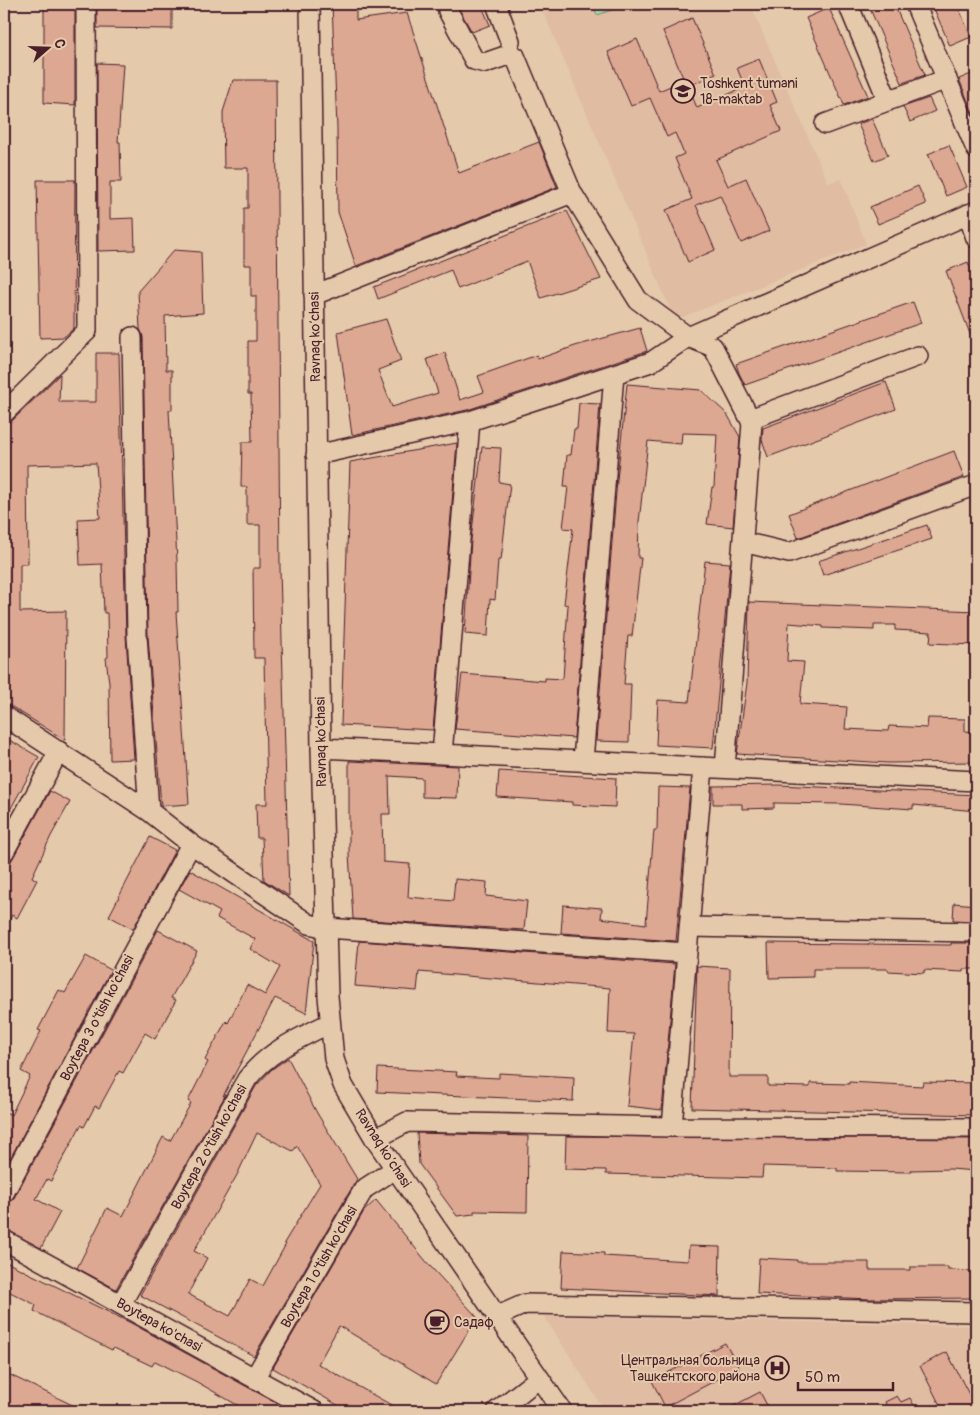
<svg xmlns="http://www.w3.org/2000/svg" width="980" height="1415" font-family="Pangolin,sans-serif">
  <rect width="100%" height="100%" fill="#e4c9ab"/>
  <filter id="ink" filterUnits="userSpaceOnUse"><feTurbulence type="fractalNoise" baseFrequency=".02" numOctaves="2"/><feDisplacementMap in="SourceGraphic" scale="10" xChannelSelector="R" yChannelSelector="G"/><feConvolveMatrix kernelMatrix="1 2 1 2 8 2 1 2 1" color-interpolation-filters="sRGB"/></filter>
  <g filter="url(#ink)">
    <path fill="#dfbca2" d="M540,4H750L828,183L841,179L866,244L675,320Z
      M544,1316L976,1326V1411H605Z"/>
    <path fill="#9ce1ae" stroke="#73806c" d="M593,4H629L597,15Z"/>
    <path fill="#dda892" stroke="#4a1f2b" fill-rule="evenodd" d="M44,4H75V105L44,103Z
      M97,4H172V29L97,28Z
      M332,4H356V20L407,13L459,173L539,142L557,187L356,266L338,212L337,128Z
      M456,4H481L490,25L472,32Z
      M868,4H894L925,75L902,83Z
      M932,4H957L971,37L950,46Z
      M829,8L868,96L844,105L806,18Z
      M692,18L716,74L688,86L697,108L745,87L737,68L759,59L777,102L770,105L781,131L716,160L728,186L746,178L769,231L741,243L720,195L696,205L715,250L688,262L666,210L692,199L675,158L684,154L675,133L667,137L650,98L631,106L608,52L637,39L659,91L684,80L663,31Z
      M97,63L123,64L118,142H120L121,182H110V219L134,218L135,250L98,251Z
      M976,72V121L959,79Z
      M233,80H276L280,568L289,896L264,880L262,838H257L256,804H267L264,658H254L253,568H260V525H247V487H241L242,442H252L251,394H248V341H256V296H251V265H244V208H248V168H224L223,112Z
      M929,98L935,111L910,122L903,107Z
      M872,119L888,155L874,161L858,124Z
      M949,145L967,187L946,196L928,154Z
      M37,180H75L74,328L64,337L40,338Z
      M918,186L926,204L878,224L870,207Z
      M567,211L601,279L541,298L527,261L458,289L451,270L378,299L374,287Z
      M174,250L201,252L203,313L165,316L166,370H172V410H169L177,561L178,612H176L189,804L161,806L148,636L143,337L140,329L138,291Z
      M968,262L976,284L975,347L946,271Z
      M913,302L921,323L745,385L739,373L736,364Z
      M386,319L401,361L378,370L392,407L438,393L427,359L445,353L460,400L484,392L478,376L537,355L538,359L575,346L640,328L647,351L467,410L352,435L338,332Z
      M96,353H119L126,636L134,759L110,760L109,683L106,658L108,657L107,613H104L102,564L80,565L78,519L100,518L96,463L27,465L28,564H20V612L66,611L65,740L4,702V424L12,421L60,374L59,402H96Z
      M886,382L896,409L768,457L762,440L763,428Z
      M627,384L701,390L727,414L740,437L733,527L707,524L712,487H714L717,434L682,433L681,444L648,441L639,522L638,558H641L632,636H628L624,684H631L629,742L596,741L617,480Z
      M579,403L600,404L574,738L455,729L462,674L545,681V678L563,679L568,605L564,604L573,529L563,528L568,487H564L567,455H571L574,429H577Z
      M457,443L433,730L341,725L350,462Z
      M482,447L501,448L499,482L510,484L501,560H498L495,600L490,599L488,636L465,634L471,540Z
      M954,451L964,477L798,538L789,514Z
      M927,525L932,539L823,575L818,561Z
      M705,561L730,563L713,748L656,745L658,700L689,702Z
      M749,602L976,611V645L930,643L931,632L895,630V625H874V630L823,628V626L789,623L787,661L804,662L800,704L847,707L845,729L888,731L889,726L927,728L928,718L965,719V731L976,732V762L888,763L737,754L747,683Z
      M4,737L39,757L4,821Z
      M349,761L458,766L457,798L422,797V778L389,776L390,814H382L383,862L410,864L408,897L453,901L455,879L487,882L486,896L527,901L524,930L353,919L349,853Z
      M499,771L616,778L615,807L572,805V802L497,797Z
      M779,785L976,795V811L913,805V809L841,804L774,803V808L742,809V804H713V786Z
      M658,787L690,788L676,941L561,933L563,905L602,908L601,918L646,924L654,830H657Z
      M50,791L70,802L51,836L32,877L37,880L17,918L12,915L4,931V874Z
      M150,837L175,850L133,929L109,916Z
      M190,870L314,941L306,1013L275,998L223,1096L226,1094L116,1289L77,1268L107,1208L123,1216L163,1137L170,1141L191,1103L188,1101L208,1062L205,1060L226,1021L228,1023L247,985L265,995L280,967L250,949L255,939L217,918L220,912L179,889Z
      M954,903L976,905V921L953,920Z
      M158,930L197,951L171,998L176,1000L155,1039L145,1033L123,1073L119,1071L99,1108L95,1106L84,1127L81,1125L51,1181L47,1179L36,1199L60,1212L41,1248L4,1229V1204L14,1198Z
      M359,941L675,964L662,1110L627,1106L634,1034L608,1033L610,988L419,972L417,991L355,986Z
      M768,943L951,945V943H976V969H963V972L924,970V973L888,971V969H813V977L769,978Z
      M86,956L111,970L4,1170V1111L11,1115L30,1076L21,1071L41,1031L38,1030L59,990L65,993Z
      M697,966L730,968L729,1077H768V1086L810,1087V1083L849,1084V1082L922,1086L923,1082L976,1083V1115L692,1108Z
      M288,1058L317,1113L357,1179L254,1356L140,1295L256,1086L272,1069ZM257,1133L293,1151L297,1146L320,1184L284,1243L286,1244L263,1286L250,1279L230,1316L188,1294L207,1258L194,1251L237,1175Z
      M378,1068L457,1072L456,1076L499,1078V1073L574,1077L573,1101L377,1092Z
      M417,1133L528,1136L527,1212L474,1211V1214L457,1216L419,1164Z
      M566,1136L976,1139V1171L951,1169L911,1170V1172L837,1171V1168L763,1166L762,1178L606,1174V1170L565,1169Z
      M376,1200L430,1266L477,1317L436,1384L339,1326L318,1364L402,1411H348L273,1368L364,1211Z
      M689,1246L720,1247L719,1296L561,1288L563,1251L604,1253V1256L688,1261Z
      M759,1258L797,1260V1262H869V1270H910V1267H948V1270L976,1271V1298L870,1299L757,1294Z
      M4,1261L131,1323L291,1411H236L239,1406L197,1382L155,1361L152,1366L114,1348L112,1350L34,1311L36,1305L4,1289Z
      M725,1343L739,1368L665,1407L652,1381Z
      M947,1352L976,1408V1411H943L920,1366Z
      M4,1372L35,1387L85,1411H10L4,1408Z
      M760,1392L770,1411H724Z
      M897,1396L901,1402L910,1398L917,1411H883L888,1409L885,1402Z"/>
    <g fill="none" stroke-linecap="round" stroke-linejoin="round">
      <g stroke="#4a1f2b" stroke-width="22">
        <path id="minor" d="M310,4L321,748L328,996L334,1059L343,1085L375,1139L562,1411
          M496,4L510,41
          M848,4L888,101
          M915,4L976,149
          M448,11L474,60L485,63L511,54L515,56L572,193L638,300L688,337L713,347L752,423L725,768
          M825,124L947,79
          M968,214L976,238
          M314,295L572,193
          M132,337L137,636L149,811
          M4,413L87,331L86,4
          M750,419L918,356
          M316,455L470,421L651,362L688,337L976,211
          M743,542L789,553L976,485
          M4,716L149,811L191,844L309,924L327,928L686,953
          M321,748L976,781
          M442,754L470,421
          M583,761L614,374
          M4,852L59,751
          M689,927L976,932
          M672,1127L703,767
          M375,1139L407,1122L672,1127L976,1128
          M4,1193L191,844
          M4,1240L314,1411
          M121,1304L247,1079C269,1051 299,1038 330,1023
          M498,1316L525,1304L976,1312
          M255,1377L364,1189L395,1169
          M497,1411L539,1378"/>
      </g>
      <use href="#minor" stroke="#e4c9ab" stroke-width="19"/>
    </g>
  </g>
  <defs>
    <g id="school-ring" transform="scale(1.25)"><circle r="9.5" fill="#e4c9ab" stroke="#4a1f2b" stroke-width="1.5"/><path d="M0-5L7-2L0 1L-7-2ZM-4 1L0 2.5L4 1V4Q0 6-4 4Z" fill="#4a1f2b"/></g>
    <g id="cafe-ring" transform="scale(1.25)"><circle r="9.5" fill="#e4c9ab" stroke="#4a1f2b" stroke-width="1.5"/><path d="M-5.5-4.5H6V0H3Q3 3.5 0 3.5H-2.5Q-5.5 3.5-5.5 0ZM3-3.2v2h1.7v-2ZM-6 4.5H4V6H-6Z" fill="#4a1f2b"/></g>
    <g id="hospital-ring" transform="scale(1.25)"><circle r="9.5" fill="#e4c9ab" stroke="#4a1f2b" stroke-width="1.5"/><path d="M-5-5h3v3.5h4V-5h3V5h-3V1.5h-4V5h-3Z" fill="#4a1f2b"/></g>
  </defs>
  <g fill-rule="evenodd">
    <use href="#school-ring" x="683" y="91"/>
    <use href="#cafe-ring" x="437" y="1322"/>
    <use href="#hospital-ring" x="777" y="1368"/>
  </g>
  <g text-anchor="middle" dominant-baseline="central" stroke-width="4" stroke-linejoin="round" paint-order="stroke">
    <g font-size="14" fill="#4a1f2b" stroke="#e4c9ab" text-anchor="start">
      <text x="700" y="83">Toshkent tumani<tspan x="700" dy="16">18-maktab</tspan></text>
      <text x="454" y="1322">Садаф</text>
      <text x="760" y="1360" text-anchor="end">Центральная больница<tspan x="760" dy="16">Ташкентского района</tspan></text>
    </g>
    <g font-size="14" fill="#4a1f2b" stroke="#e4c9ab">
      <text transform="translate(315 337) rotate(-91)">Ravnaq ko‘chasi</text>
      <text transform="translate(321 742) rotate(-91)">Ravnaq ko‘chasi</text>
      <text transform="translate(97 1018) rotate(-62)">Boytepa 3 o'tish ko'chasi</text>
      <text transform="translate(209 1147) rotate(-61)">Boytepa 2 o'tish ko'chasi</text>
      <text transform="translate(383 1148) rotate(57)">Ravnaq ko‘chasi</text>
      <text transform="translate(319 1267) rotate(-60)">Boytepa 1 o'tish ko'chasi</text>
      <text transform="translate(159 1325) rotate(29)">Boytepa ko'chasi</text>
    </g>
  </g>
  <rect width="980" height="1415" fill="none" stroke="#e4c9ab" stroke-width="20"/>
  <rect x="10" y="10" width="960" height="1395" fill="none" stroke="#4a1f2b" stroke-width="2" filter="url(#ink)"/>
  <g transform="translate(48 48) rotate(70)" stroke="#e4c9ab" stroke-width="4" paint-order="stroke">
  <path d="M0-4L9 19L0 12L-9 19Z" fill="#4a1f2b"/>
  <text y="-8" font-size="14" font-weight="bold" text-anchor="middle" fill="#4a1f2b">С</text>
  </g>
  <path d="M798 1382v8h95v-8" fill="none" stroke="#4a1f2b" stroke-width="2.5"/>
  <text x="805" y="1382" font-size="15" fill="#4a1f2b" stroke="#e4c9ab" stroke-width="4" paint-order="stroke">50 m</text>
</svg>
